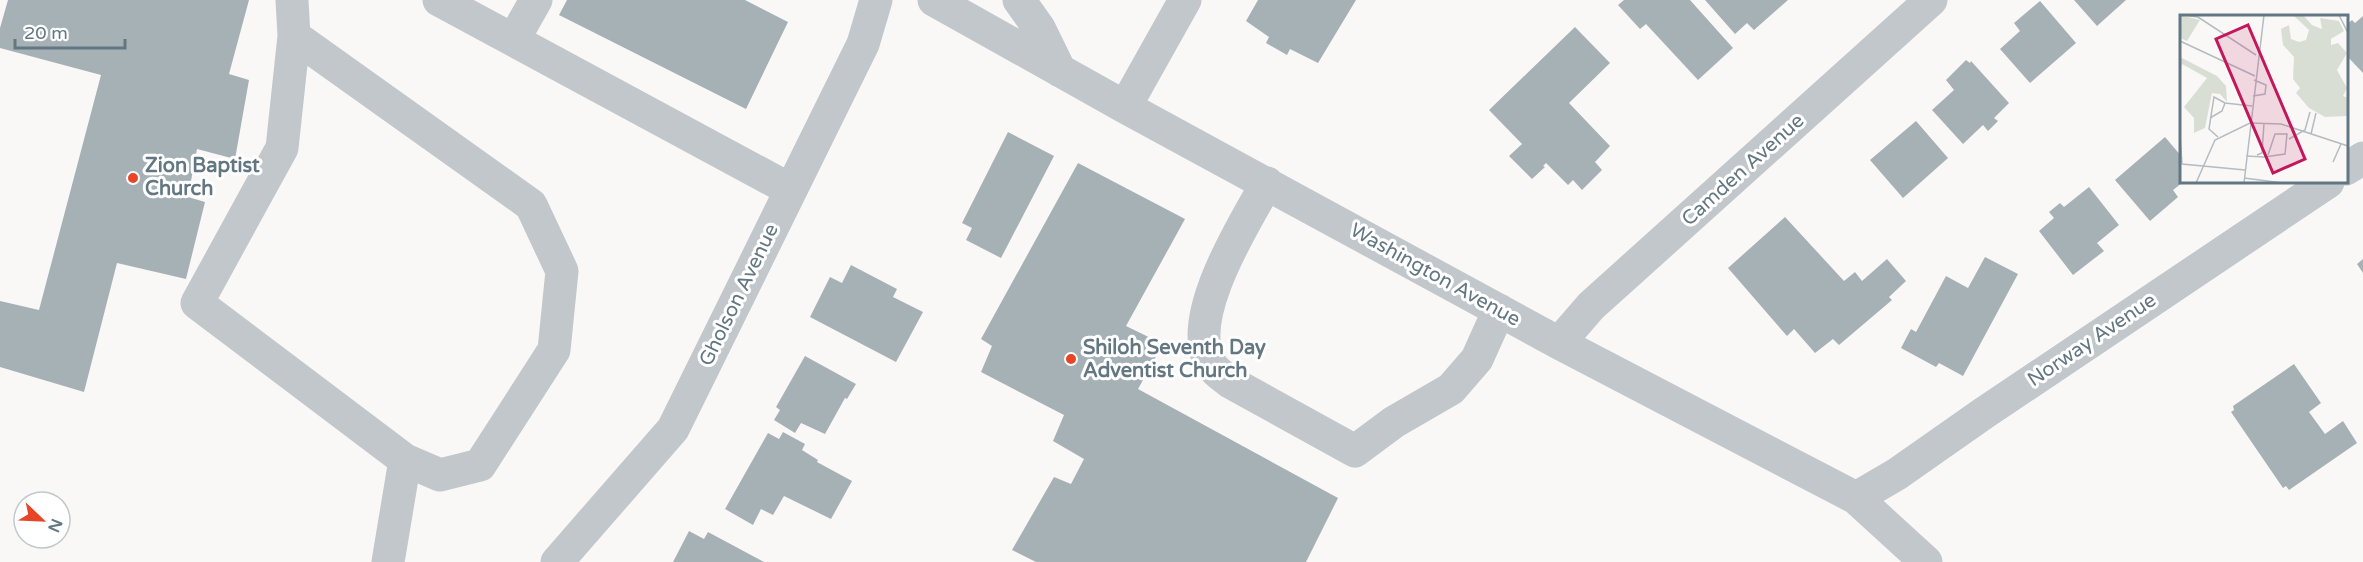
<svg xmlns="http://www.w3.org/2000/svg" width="2363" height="562" font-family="'Varela Round',sans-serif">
  <rect width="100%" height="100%" fill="#f9f8f6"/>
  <path fill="#a6b1b6" d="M8,0H249L229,74L249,80L235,159L197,149L188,197L205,202L186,279L117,263L84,392L0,367V301L39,310L101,75L0,48V28Z
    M567,0H745L788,22L746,109L559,15Z
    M1258,0H1356L1318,63L1290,49L1287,55L1266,43L1269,37L1246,21Z
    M1624,0H1690L1733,48L1698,80L1646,24L1640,29L1618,5Z
    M1705,0H1788L1754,30L1747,23L1735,34Z
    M2074,0H2126L2097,26Z
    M2040,1L2076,43L2030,83L2000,49L2020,31L2014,23Z
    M2363,16V73L2346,55V25L2352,20L2355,23Z
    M1575,27L1610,63L1569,103L1610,146L1595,162L1602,170L1582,190L1573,180L1568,185L1546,163L1543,166L1545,167L1532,179L1509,156L1522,144L1489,110Z
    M1966,60L1970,63L1971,61L2009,103L1994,118L1998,121L1988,131L1983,125L1963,144L1932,110L1954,90L1946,80Z
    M1916,121L1948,158L1903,198L1870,160Z
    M1008,132L1054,156L1001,258L966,240L972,228L962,223Z
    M2165,137L2182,157V183L2173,190L2178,197L2150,221L2115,180Z
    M1078,163L1185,219L1126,326L1163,344L1138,389L1338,498L1306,562H1036L1012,550L1054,477L1071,484L1084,459L1053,441L1064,415L981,372L992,346L981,339Z
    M2089,187L2119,225L2097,243L2104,251L2073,275L2039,231L2054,218L2049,212L2060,203L2064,207Z
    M1785,217L1844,281L1855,272L1862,281L1887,259L1906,281L1889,297L1892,300L1839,345L1833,339L1815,353L1794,329L1787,336L1728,268Z
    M1985,257L2018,274L1963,376L1939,363L1936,367L1901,348L1911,329L1916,332L1946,276L1968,288Z
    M2363,259V273L2357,264Z
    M851,265L897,289L893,297L923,312L896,362L810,317L830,277L842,283Z
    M805,356L856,384L847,399L845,398L825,434L801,423L795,433L774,420L780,410L776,407Z
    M2294,364L2321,403L2309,412L2325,434L2343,421L2357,443L2289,490L2286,486L2283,488L2231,412L2234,410L2233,406Z
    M783,432L805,444L802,450L818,460L817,462L852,481L831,519L784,496L773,515L761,509L753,525L725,509L768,433L779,439Z
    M689,531L704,539L708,532L764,562H673Z"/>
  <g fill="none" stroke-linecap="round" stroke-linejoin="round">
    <path stroke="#c1c7ca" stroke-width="33" d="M292,0L294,36L282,148L197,303L405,460L440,475L480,465L554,350L562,271L531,205L294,36
      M439,0L791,190
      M934,0L1125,107L1559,343L1856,498L1926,562
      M1019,0L1039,28L1060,71
      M514,39L536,0
      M1125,107L1185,0
      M2346,169L2363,158
      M1267,183C1244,224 1182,321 1212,366C1216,372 1224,377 1230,382L1355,451L1394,422L1451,389L1477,359L1499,310
      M1559,343L1591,306L1931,0
      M1856,498L1897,474L1984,413L2328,182
      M388,562L405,460
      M557,562L673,429L863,44L876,0"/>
  </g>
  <g fill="#e74428" stroke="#fff" stroke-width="2">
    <circle cx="133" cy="178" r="6"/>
    <circle cx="1071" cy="359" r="6"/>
  </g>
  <g text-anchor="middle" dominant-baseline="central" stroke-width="6" stroke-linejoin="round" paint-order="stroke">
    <g font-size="20" font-weight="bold" fill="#637782" stroke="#fff" text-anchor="start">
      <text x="145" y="166">Zion Baptist<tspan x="145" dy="23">Church</tspan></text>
      <text x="1083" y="348">Shiloh Seventh Day<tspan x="1083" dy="23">Adventist Church</tspan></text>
    </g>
    <g font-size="20" fill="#637782" stroke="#fff">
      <text transform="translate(1743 170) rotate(-42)">Camden Avenue</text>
      <text transform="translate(1435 275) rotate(29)">Washington Avenue</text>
      <text transform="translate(739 295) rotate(-64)">Gholson Avenue</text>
      <text transform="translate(2092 340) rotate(-34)">Norway Avenue</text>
    </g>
  </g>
  <g transform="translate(2180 15)">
    <rect width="168" height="168" fill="#f9f8f6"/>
    <path d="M0,0L20,5L7,26L0,23ZM113,0H123L132,10L142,14L140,3L159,6L164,16L151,24V30L158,28L167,38L157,55L167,73L163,81L168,83L167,101L145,102L129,93L116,78L120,73L113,64L114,42L103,30L101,14L109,10L111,24L119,27L126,25L129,15ZM0,42L37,61L46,71L47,87L40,79L32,78L25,113L14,118V103L4,92L27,63L2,49L0,60Z" fill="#d9ded5"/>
    <path fill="none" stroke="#b4bcc1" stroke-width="1.5" d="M4,0L18,2L76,40M159,0L168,18M0,26L75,61M73,81L85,79L86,70L74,65M30,103L42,96L45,88M131,119L136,98M0,120L2,149L65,155M38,122L29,114L34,82L45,88L72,91M109,124L125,115L130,97M77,140L82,138L84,108M66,141L84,142L105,139L107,119H95L88,140M153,147L161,129M64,163L103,168M16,168L35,125L70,108L101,109L168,131M64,168L84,0"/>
    <path fill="#c2185b" fill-opacity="0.15" stroke="#c2185b" stroke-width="3" d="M68,10L125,144L93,158L36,24Z"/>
    <rect width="168" height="168" fill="none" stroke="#637782" stroke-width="3"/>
  </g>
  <g transform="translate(42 520) rotate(113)"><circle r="28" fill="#ffffff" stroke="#c1c9cd" stroke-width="1.5"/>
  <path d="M0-4.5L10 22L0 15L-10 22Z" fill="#e74428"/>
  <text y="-9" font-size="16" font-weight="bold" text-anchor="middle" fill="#637782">N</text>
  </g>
  <path d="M15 39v9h110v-9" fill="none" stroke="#637782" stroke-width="3"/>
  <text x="24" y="39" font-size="18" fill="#637782" stroke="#ffffff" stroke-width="4.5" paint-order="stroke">20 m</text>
</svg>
